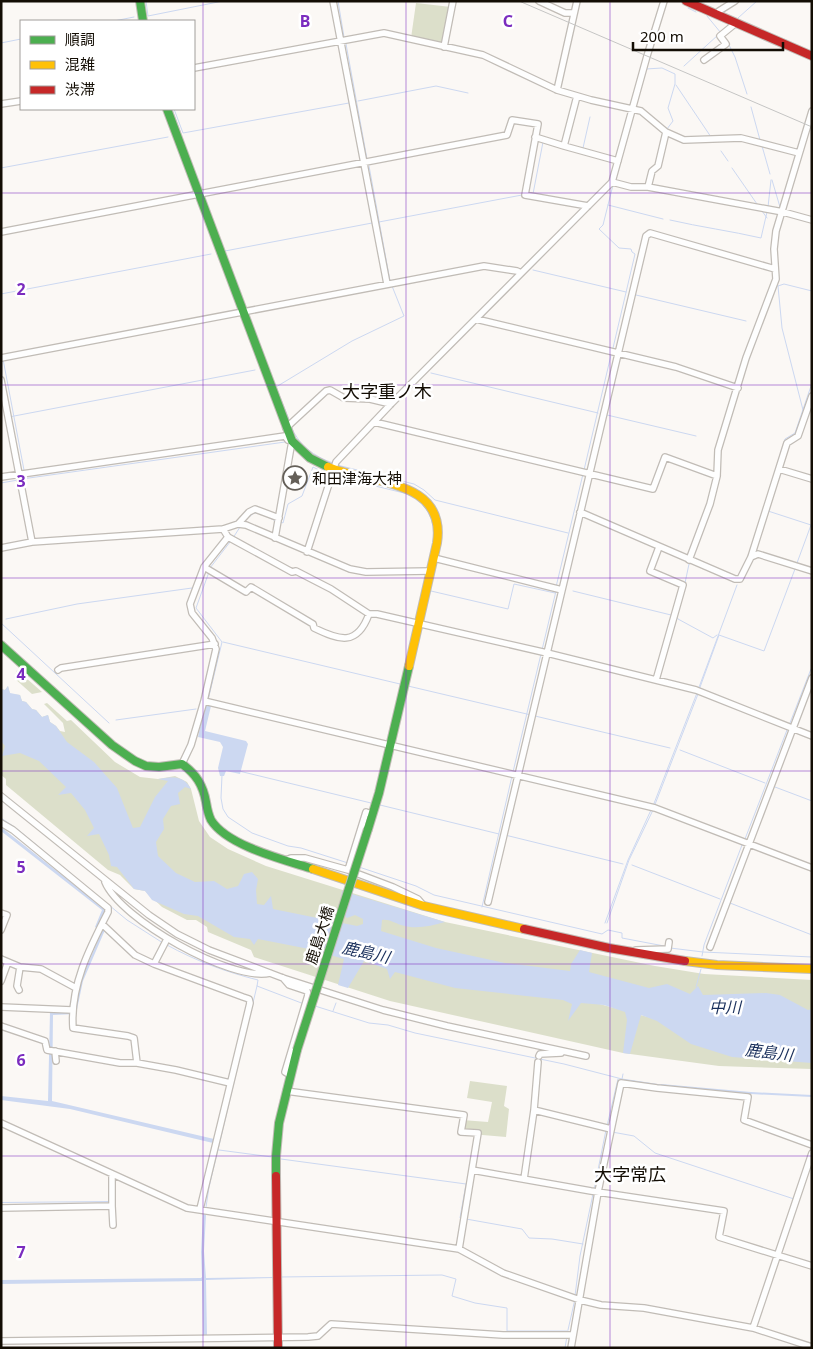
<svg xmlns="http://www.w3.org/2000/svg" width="813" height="1349" font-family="'Noto Sans','Noto Sans JP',sans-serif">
  <rect width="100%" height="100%" fill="#fbf8f5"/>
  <path fill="#dcdfca" d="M416,3L451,7L444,45L411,38Z
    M17,670L42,692L32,694L14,678Z
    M8,686L10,694L20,695L22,701L26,702L32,709L36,710L42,717L48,715L50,722L56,726L60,731L65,732L63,723L44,704L47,703L67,721L71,720L115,762L140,777L158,779L175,776L187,782L191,789L199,821L210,837L228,849L266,866L445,922L655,966L704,974L812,980V1019L514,976L188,894L1,689L5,690Z
    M1,712L50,754L130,878L812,1061V1069L719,1066L623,1053L390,1001L254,957L251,950L208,932L207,927L196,920H187L162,907L145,891L134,889L120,875L108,870L6,785V779L1,775Z
    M470,1081L507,1086L504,1106L509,1109L506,1137L459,1133L462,1120L488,1122L492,1102L467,1098Z"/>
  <path fill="#ccd8f1" d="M8,686L10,693L20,695L22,701L26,702L32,709L36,710L42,717L48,715L50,722L56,726L67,742L94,762L117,788L133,828L140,827L155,797L168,781L158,779C173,777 183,775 191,789L185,787L178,793L180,804L171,806L163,819L164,829L156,842L158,856L176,873L195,882L214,881L227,889L238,886L244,874L252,872L258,879L256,890L257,904L264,905L271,896L273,909L357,926L363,924V919L355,915L347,918L339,910L342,891L445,922C430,926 416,930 401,925C394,923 390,919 382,920L381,931L436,948L505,963L570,971L571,964L580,950L592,953L589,972L649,988L667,984L690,994L698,986L703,995L766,993L780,995L808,1010L812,1009V1063L732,1057L691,1044L657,1021L641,1015L630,1054L623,1053L627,1020L625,1012L604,1005L581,1003L568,1021L572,1004L563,1000L455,988L395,972L390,979L387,969L364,961L348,988L338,985L344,959L309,949L258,939L254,945L250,939L234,937L198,916L184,914L152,900L145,891L134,889L117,867L111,866L109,855L99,834L87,836L94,828L85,810L71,793L58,795L66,787L39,761L20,753L2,756L5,746L1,741V689L5,690Z
    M205,704L211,706L205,731L246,741L248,744L240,774L226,771L224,776H220L218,768L223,747L220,742L198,737Z
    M1,827L105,909L106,911L98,925L105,930L83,981L76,1014L53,1015L52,1101L214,1139L213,1143L70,1109L1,1100V1096L48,1101L50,1012L75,1011L81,980L102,931L95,927L102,910L1,831Z
    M661,1084L751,1092L812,1095V1097L751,1094L661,1086Z
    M110,1201V1202L1,1203V1202Z
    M203,1214L206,1215L204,1251L206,1278L275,1277L274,1278L206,1280L207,1335H203L202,1281L1,1284V1280L201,1278L202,1277L201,1252Z"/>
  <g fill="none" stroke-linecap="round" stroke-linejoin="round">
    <path stroke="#ccd8f1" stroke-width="1" d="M146,1L148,16L223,1
      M338,1L344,37
      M688,8L696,12
      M707,16L721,33
      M738,18L757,1
      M114,21L134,17
      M1,43L21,39
      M346,44L367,159
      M729,45L735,57L747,94
      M684,66L718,35
      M646,69L662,68L675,74V84L668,108L673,121L667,129
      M676,85L711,137
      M358,101L436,86L468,93
      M751,107L760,140
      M172,109L181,134
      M174,109L183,133L349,103
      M762,146L770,174
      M583,148L590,117
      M721,151L728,161
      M369,166L390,281
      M1,168L168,137
      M732,168L757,204
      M772,180L780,207
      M613,185L603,225L599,229L619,248L631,249L632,252L635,254L613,348
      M533,194L543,142
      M608,205L663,219
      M768,207L771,180
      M762,211L767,218
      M670,220C700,227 731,231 761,238L767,212
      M379,222L522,195
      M225,251L372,223
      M533,270L626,292
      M778,286L782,328L803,410L801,420
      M778,286L784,284L812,291
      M1,294L211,254
      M636,295L746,321
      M3,359L24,470
      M431,373L598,413
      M607,415L696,436
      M9,417L255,370
      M290,422L276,387L352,341L404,316L392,286
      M291,426C298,445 315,457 333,463
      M337,465L414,484L424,490L435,500L568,533
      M584,470L611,355
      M334,476L404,493L415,497
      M22,479L285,442
      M1,483L18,480
      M420,501C428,510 434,521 434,534
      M763,510L785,439L795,433L812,383
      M768,511L811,525L797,563
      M263,515L276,521
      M244,521L254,513H257
      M281,522L283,523L288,504L302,496L313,467L329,475
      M233,538L240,527
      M210,568L230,542
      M685,583L689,564
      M556,587L583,474
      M431,591L508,609L514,584L555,593
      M573,591L671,615
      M676,616L678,619L713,638L717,635
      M6,619L77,604L192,588
      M1,623L109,723
      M223,642L400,684
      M542,650L556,591
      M408,686L531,715
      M698,690L737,585
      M699,690L719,635L764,651L795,569
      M208,700L222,642L196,608L209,572
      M535,716L670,748
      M116,720L196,709
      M790,723L811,669
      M680,750L765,783
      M239,771L371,803
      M513,772L541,654
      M222,775L221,798L223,809L228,817L252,833L288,846L301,848L348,863
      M775,787L812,801
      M380,805L499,834
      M653,806L697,693
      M654,807L698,694
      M1,818L16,828L127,920L163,943
      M505,835L623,864
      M745,839L787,730
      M632,865L720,899
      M359,867L416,886L434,895L602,934L608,930L622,933V938L664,946
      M730,903L812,935
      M482,907L512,776
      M605,923L628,860L651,810
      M607,923L629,860L653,810
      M167,945C196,961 226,972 258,980L257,986L304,1004
      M670,948L703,952L812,957
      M702,956L704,945L742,845
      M696,987L701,969
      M315,1006L369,1023L388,1025L415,1033L564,1064L622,1079L661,1085
      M333,1011L336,1003
      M622,1079L623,1074
      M607,1126L618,1079
      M612,1132L634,1136L655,1153L794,1199
      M219,1150L272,1157
      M281,1159L466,1184L460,1218H462
      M594,1190L606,1130
      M206,1207L209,1187L257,986
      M466,1219L522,1229L529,1238L552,1239L583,1244
      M280,1277L442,1275L456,1279L452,1296L475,1303L507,1308V1331H568
      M575,1296L580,1256L593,1194
      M568,1330L575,1299
      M565,1348L567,1336"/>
    <g stroke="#c1bcb6" stroke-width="8">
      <path id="street" d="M333,1L387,284
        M539,1L565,13H574
        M717,15L719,11L735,1
        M444,47L453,1
        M704,60L726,44L720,36L736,23
        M194,68L384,33L483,55L557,90L591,100L641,111L666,132L684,140L741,138L799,153
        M557,90L577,1
        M1,104L21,101
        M535,137L564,146L577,96
        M564,146L618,161
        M612,182L631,187H648L783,212L812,220
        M648,187L652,171L658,166L666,132
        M1,232L507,135L512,120L538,124L525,195L588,206
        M476,319L676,367L738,388
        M1,358L484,266L517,271L521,273
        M1,380L32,542
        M374,422L653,489L665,457L717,476
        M286,428L326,391L330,390L344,398L370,399L391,404
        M779,469L812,479
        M1,477L285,436L288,440L292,441L275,538
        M580,512L735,579H740L751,557L787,443L798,436L812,396
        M238,524L249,512L255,509L279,518
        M223,529L228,537L292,572L296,571L331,589L369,614H377L547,653L696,690L812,736
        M1,548L32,542L223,529L238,524L246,525L350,569L366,572L431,571
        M307,552L336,462L391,404L612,182L647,56L664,1
        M751,557L758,554L812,571
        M434,558L562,590
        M689,560L710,504L717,476L718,450L746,358L776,279L774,249L776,231L812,111
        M204,567L246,592L251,587L313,624L314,628C339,640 357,647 369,614
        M58,670L61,668L215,644
        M656,680L683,585L650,571L659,547
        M204,701L655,808L812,868
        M182,764L191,745L204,701L216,649L212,638L192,613L190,604L204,567L228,537
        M1,796L149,915L177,934L209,950L283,978L383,1010L447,1026L586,1056
        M1,823L13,830L108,908V912C89,949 70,986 73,1028L128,1036L134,1038L137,1063
        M286,860L291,858H305L348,870L393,887L418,899L424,906
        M348,870L366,812L372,814
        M105,882C120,919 231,982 270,973
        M488,902L646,236L650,233L775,269
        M1,913L7,915L1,930
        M102,924L135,955L154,964L243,997L249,999L250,1003L200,1209
        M710,947L812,678
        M631,952L636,950L668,949L669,942
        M1,959L20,967L41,969L76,988
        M154,964L167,939
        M283,978L289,985L307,991L308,995L285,1072L290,1075
        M1,981L8,962
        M19,990L17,986L20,967
        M1,1007L72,1010
        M1,1026L45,1041L47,1050L120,1063H137L176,1070L230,1083
        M55,1051L56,1061
        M539,1056L540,1054L561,1053
        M286,1091L464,1115L461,1132L478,1133L459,1249
        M534,1110L611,1129
        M1,1123L187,1208L459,1249L503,1273L580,1300L601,1305L644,1308L753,1328L812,1347
        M472,1170L591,1191L724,1211L719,1237L812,1266
        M524,1179L534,1110L538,1062
        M112,1206L113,1225
        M1,1208L112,1206V1174
        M753,1328L812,1153
        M1,1341L308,1337L318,1336L331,1324L503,1335H573
        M571,1348L598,1192L621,1083L657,1088L748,1097L744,1120L812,1145"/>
    </g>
    <g stroke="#c1bcb6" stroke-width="10">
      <path id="fast" d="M140,1L143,21
        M167,109L292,441L310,458L328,467
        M1,645L112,745L135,761L146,766L159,767L182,764C196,774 203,785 206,802C207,808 208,814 211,820C227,846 285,860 313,869
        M368,829L379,793L409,666
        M276,1176V1156L279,1123L297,1050"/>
    </g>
    <g stroke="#c1bcb6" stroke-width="10">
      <path id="slow" d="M328,467C368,484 447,478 437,543L409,666
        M313,869L424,906L524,929
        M685,961L717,965L812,969"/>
    </g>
    <g stroke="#c1bcb6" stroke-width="10">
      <path id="jam" d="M686,1L812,56
        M524,929L609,948L685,961
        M276,1176L278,1348"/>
    </g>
    <use href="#street" stroke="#fefefe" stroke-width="5.5"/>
    <use href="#fast" stroke="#4caf50" stroke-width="8"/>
    <use href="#slow" stroke="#ffc107" stroke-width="8"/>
    <use href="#jam" stroke="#c62828" stroke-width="8"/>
    <path stroke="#c5c5c4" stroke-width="1" d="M519,1L812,127"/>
    <g stroke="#c1bcb6" stroke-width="10" stroke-linecap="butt">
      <path id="fast-bridge" d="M297,1050L368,829"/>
    </g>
    <use href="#fast-bridge" stroke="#4caf50" stroke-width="8"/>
  </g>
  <path fill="none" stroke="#7b2cbf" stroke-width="1" stroke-opacity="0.55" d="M203,1V1348M406,1V1348M610,1V1348M1,193H812M1,385H812M1,578H812M1,771H812M1,964H812M1,1156H812"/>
  <defs>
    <g id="sight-ring" transform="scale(1.25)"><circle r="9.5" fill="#fff" stroke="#645f58" stroke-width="1.5"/><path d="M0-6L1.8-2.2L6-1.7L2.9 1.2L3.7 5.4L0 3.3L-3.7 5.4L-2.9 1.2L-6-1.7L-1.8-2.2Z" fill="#645f58"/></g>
  </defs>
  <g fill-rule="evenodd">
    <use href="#sight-ring" x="295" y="478"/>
  </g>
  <g text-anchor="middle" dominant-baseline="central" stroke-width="5" stroke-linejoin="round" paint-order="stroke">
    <g font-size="15" fill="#130d04" stroke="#fff" text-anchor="start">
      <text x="312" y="478">和田津海大神</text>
    </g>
    <g font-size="15" fill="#130d04" stroke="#fff">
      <text transform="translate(319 935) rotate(-72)">鹿島大橋</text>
    </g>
    <g font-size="16" font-style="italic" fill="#192f5b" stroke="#fff">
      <text transform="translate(366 952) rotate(13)">鹿島川</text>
      <text x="725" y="1007">中川</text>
      <text transform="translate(769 1052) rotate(7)">鹿島川</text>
    </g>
    <g font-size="18" fill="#130d04" stroke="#fff">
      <text x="387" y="391">大字重ノ木</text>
      <text x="630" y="1174">大字常広</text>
    </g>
  </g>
  <g font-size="16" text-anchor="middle" font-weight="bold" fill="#7b2cbf" stroke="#fff" stroke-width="5" stroke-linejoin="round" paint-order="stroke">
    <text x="305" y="27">B</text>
    <text x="508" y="27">C</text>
    <text x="21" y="295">2</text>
    <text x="21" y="487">3</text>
    <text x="21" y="680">4</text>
    <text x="21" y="873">5</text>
    <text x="21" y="1066">6</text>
    <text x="21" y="1258">7</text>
  </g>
  <rect width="813" height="1349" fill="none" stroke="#130d04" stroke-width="5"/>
  <rect x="20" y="20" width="175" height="90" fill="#ffffff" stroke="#a19e9b"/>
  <rect x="30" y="36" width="25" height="8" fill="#4caf50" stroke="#a19e9b"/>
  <text x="65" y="45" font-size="15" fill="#130d04">順調</text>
  <rect x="30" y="61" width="25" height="8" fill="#ffc107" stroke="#a19e9b"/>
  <text x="65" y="70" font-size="15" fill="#130d04">混雑</text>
  <rect x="30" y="86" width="25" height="8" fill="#c62828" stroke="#a19e9b"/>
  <text x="65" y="95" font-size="15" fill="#130d04">渋滞</text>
  <path d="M633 42v8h150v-8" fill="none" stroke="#130d04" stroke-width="2.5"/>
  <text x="640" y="42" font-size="15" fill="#130d04" stroke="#ffffff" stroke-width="4" paint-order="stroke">200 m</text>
</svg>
